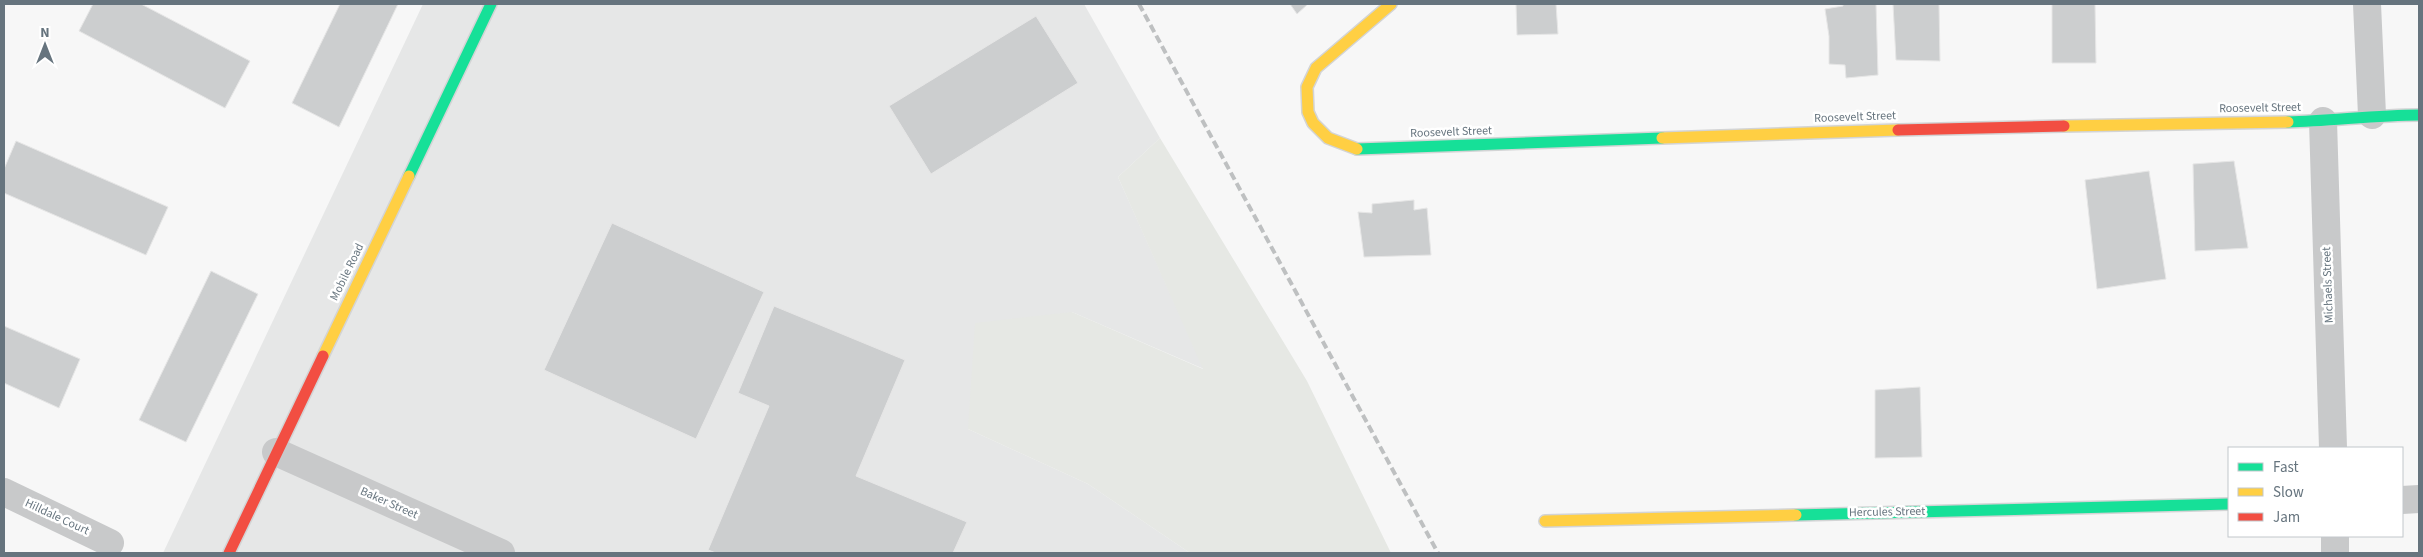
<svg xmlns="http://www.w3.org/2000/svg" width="2423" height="557" font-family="'Source Sans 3',sans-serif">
  <rect width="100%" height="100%" fill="#f7f7f7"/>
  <path fill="#e6e7e7" d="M423,4H1084L1160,138L1118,177L1204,369L1072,312L968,429L1088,484L1190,553H163Z"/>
  <path fill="#e6e8e4" d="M1160,138L1307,381L1391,553H1190L1088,484L968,429L975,323L1072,312L1203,369L1118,177Z"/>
  <path fill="#cccecf" stroke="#e6e6e6" d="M93,4H141L250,61L225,108L79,31Z
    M340,4H398L339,127L292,103Z
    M1290,4H1308L1297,14Z
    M1516,4H1556L1558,34L1517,35Z
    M1843,4H1876L1878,75L1846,78L1845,65L1829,64V36L1825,9L1843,6Z
    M1893,4H1939L1940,61L1896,60Z
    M2052,4H2095L2096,63H2052Z
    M1036,16L1078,83L931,174L889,106Z
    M16,141L168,207L146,255L4,193V169Z
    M2234,161L2248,248L2195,251L2193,164Z
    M2149,171L2166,279L2097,289L2085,180Z
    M1414,200V210L1427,208L1431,255L1364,257L1358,212L1372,213V204Z
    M612,223L764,292L696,439L544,370Z
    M211,271L258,294L186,442L139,420Z
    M774,306L905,360L856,476L967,522L953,553H716L708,550L769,406L738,393Z
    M4,326L80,359L59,408L4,383Z
    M1920,387L1922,457L1875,458V390Z"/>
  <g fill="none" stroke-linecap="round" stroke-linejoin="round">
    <g stroke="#d3d4d5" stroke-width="14">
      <path id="fast" d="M2288,122C2332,121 2375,115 2419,115
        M1357,149L1662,138
        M409,176L491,4
        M1796,515L2229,504"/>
    </g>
    <g stroke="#d3d4d5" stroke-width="14">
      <path id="slow" d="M2064,126L2288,122
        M1662,138L1898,130
        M1357,149L1328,138L1313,123L1308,112L1307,87L1316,68L1391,4
        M323,356L409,176
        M1545,521L1796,515"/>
    </g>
    <g stroke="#d3d4d5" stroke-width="14">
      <path id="jam" d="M1898,130L2064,126
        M229,553L323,356"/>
    </g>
    <path stroke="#c8c9ca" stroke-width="28" d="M2367,4L2372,115
      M2323,121L2333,448
      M276,452L501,553
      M4,492L110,543
      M2402,500L2419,499
      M2335,536V553"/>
    <use href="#fast" stroke="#16e098" stroke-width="11"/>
    <use href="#slow" stroke="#ffcf43" stroke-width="11"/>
    <use href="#jam" stroke="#f24e42" stroke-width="11"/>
    <path stroke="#bec0c1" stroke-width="4" stroke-dasharray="8 4" stroke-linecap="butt" d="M1139,4L1438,553"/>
  </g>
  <g text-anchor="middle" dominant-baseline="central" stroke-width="5" stroke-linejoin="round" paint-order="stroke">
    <g font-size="12" fill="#66747e" stroke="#fff">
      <text transform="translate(2260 108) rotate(-1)">Roosevelt Street</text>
      <text transform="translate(1855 117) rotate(-2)">Roosevelt Street</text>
      <text transform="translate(1451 132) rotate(-2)">Roosevelt Street</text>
      <text transform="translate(347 272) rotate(-64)">Mobile Road</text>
      <text transform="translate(2328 285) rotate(-92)">Michaels Street</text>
      <text transform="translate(389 503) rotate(24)">Baker Street</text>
      <text transform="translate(1887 512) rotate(-1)">Hercules Street</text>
      <text transform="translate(57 517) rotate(25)">Hilldale Court</text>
    </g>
  </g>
  <rect width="2423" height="557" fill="none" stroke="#66747e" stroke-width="10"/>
  <rect x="2228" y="447" width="175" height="90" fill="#ffffff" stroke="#c2c7cb"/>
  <rect x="2238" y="463" width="25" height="8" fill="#16e098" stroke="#c2c7cb"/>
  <text x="2273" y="472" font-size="15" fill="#66747e">Fast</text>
  <rect x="2238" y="488" width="25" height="8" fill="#ffcf43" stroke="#c2c7cb"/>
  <text x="2273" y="497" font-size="15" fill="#66747e">Slow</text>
  <rect x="2238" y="513" width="25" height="8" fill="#f24e42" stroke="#c2c7cb"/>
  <text x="2273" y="522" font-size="15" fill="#66747e">Jam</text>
  <g transform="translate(45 45)" stroke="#ffffff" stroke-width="4" paint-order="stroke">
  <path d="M0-4L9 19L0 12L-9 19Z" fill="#66747e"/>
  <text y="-8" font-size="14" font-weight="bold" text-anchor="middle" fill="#66747e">N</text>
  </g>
</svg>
